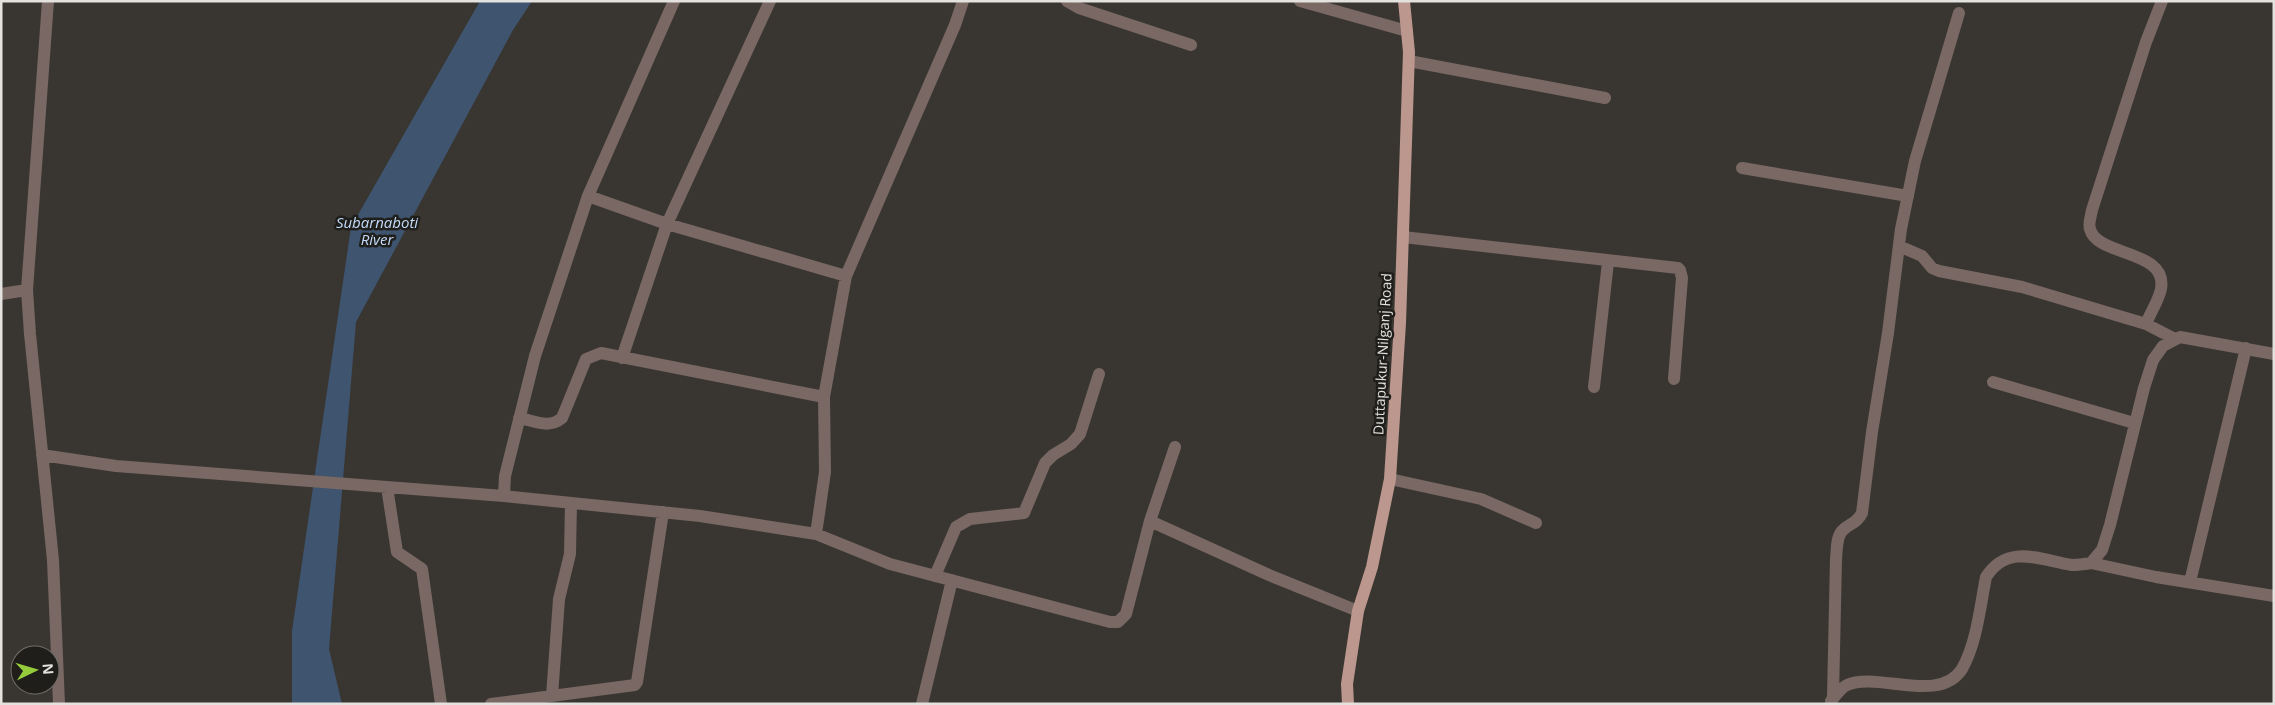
<svg xmlns="http://www.w3.org/2000/svg" width="2275" height="705" font-family="'Open Sans',sans-serif">
  <rect width="100%" height="100%" fill="#393631"/>
  <path fill="#3e546f" d="M480,1H532L513,30L356,322L329,649L342,704H292V631L351,227Z"/>
  <g fill="none" stroke-linecap="round" stroke-linejoin="round">
    <path stroke="#796863" stroke-width="12" d="M1067,1L1079,8L1191,45
      M1300,1L1407,31
      M1409,61L1605,98
      M1742,168L1908,196
      M588,196L667,224L846,276
      M1403,237L1678,268L1680,270L1682,278L1674,379
      M1899,246L1922,256L1932,268L1939,271L2022,287L2146,324L2175,339
      M27,290L48,1
      M1,294L27,290L30,334L53,560L59,704
      M2146,324C2150,313 2159,300 2161,289C2168,249 2097,257 2090,229C2088,224 2091,216 2092,210L2146,42L2162,1
      M622,358L667,224L770,1
      M1993,382L2134,423
      M1594,387L1608,262
      M519,418C535,421 549,429 562,418L586,359L601,353L824,397
      M42,455L116,466L504,496L700,516L816,534L890,564L1110,622H1118L1126,614L1150,521L1175,447
      M1390,479L1481,499L1536,523
      M387,487L397,552L422,569L441,704
      M504,496L505,476L535,356L588,196L674,1
      M1150,521L1269,575L1358,611
      M816,534L825,472L824,397L846,276L955,25L963,1
      M2091,563L2156,577L2274,596
      M935,576L956,527L970,519L1024,513L1045,463L1053,455L1071,444L1080,434L1099,374
      M2190,582L2246,348
      M552,696L559,599L570,554L571,503
      M1833,697L1836,559C1837,550 1836,538 1842,531C1849,523 1856,525 1862,513L1872,432L1888,333L1901,229L1915,161L1959,13
      M1831,701C1835,696 1842,687 1847,685C1877,671 1939,705 1962,669C1977,642 1980,607 1986,577C2008,543 2040,560 2072,565C2078,565 2085,564 2091,563L2102,550L2110,525L2144,388L2153,360L2163,346L2180,337L2274,354
      M491,704L635,685L637,682L663,512
      M922,704L952,580"/>
    <path stroke="#bb978e" stroke-width="12" d="M1348,704L1347,684L1358,611L1372,567L1390,479L1400,323L1409,52L1404,1"/>
  </g>
  <g text-anchor="middle" dominant-baseline="central" stroke-width="5" stroke-linejoin="round" paint-order="stroke">
    <g font-size="14" fill="#e4e2df" stroke="#1f1e1b">
      <text transform="translate(1382 354) rotate(-87)">Duttapukur-Nilganj Road</text>
    </g>
    <g font-size="15" font-style="italic" fill="#c2dbf9" stroke="#1f1e1b">
      <text x="377" y="222">Subarnaboti<tspan x="377" dy="17">River</tspan></text>
    </g>
  </g>
  <rect width="2275" height="705" fill="none" stroke="#e4e2df" stroke-width="5"/>
  <g transform="translate(35 670) rotate(85)"><circle r="24" fill="#1f1e1b" stroke="#6e6c69"/>
  <path d="M0-4L9 19L0 12L-9 19Z" fill="#95cc3b"/>
  <text y="-8" font-size="14" font-weight="bold" text-anchor="middle" fill="#e4e2df">N</text>
  </g>
</svg>
